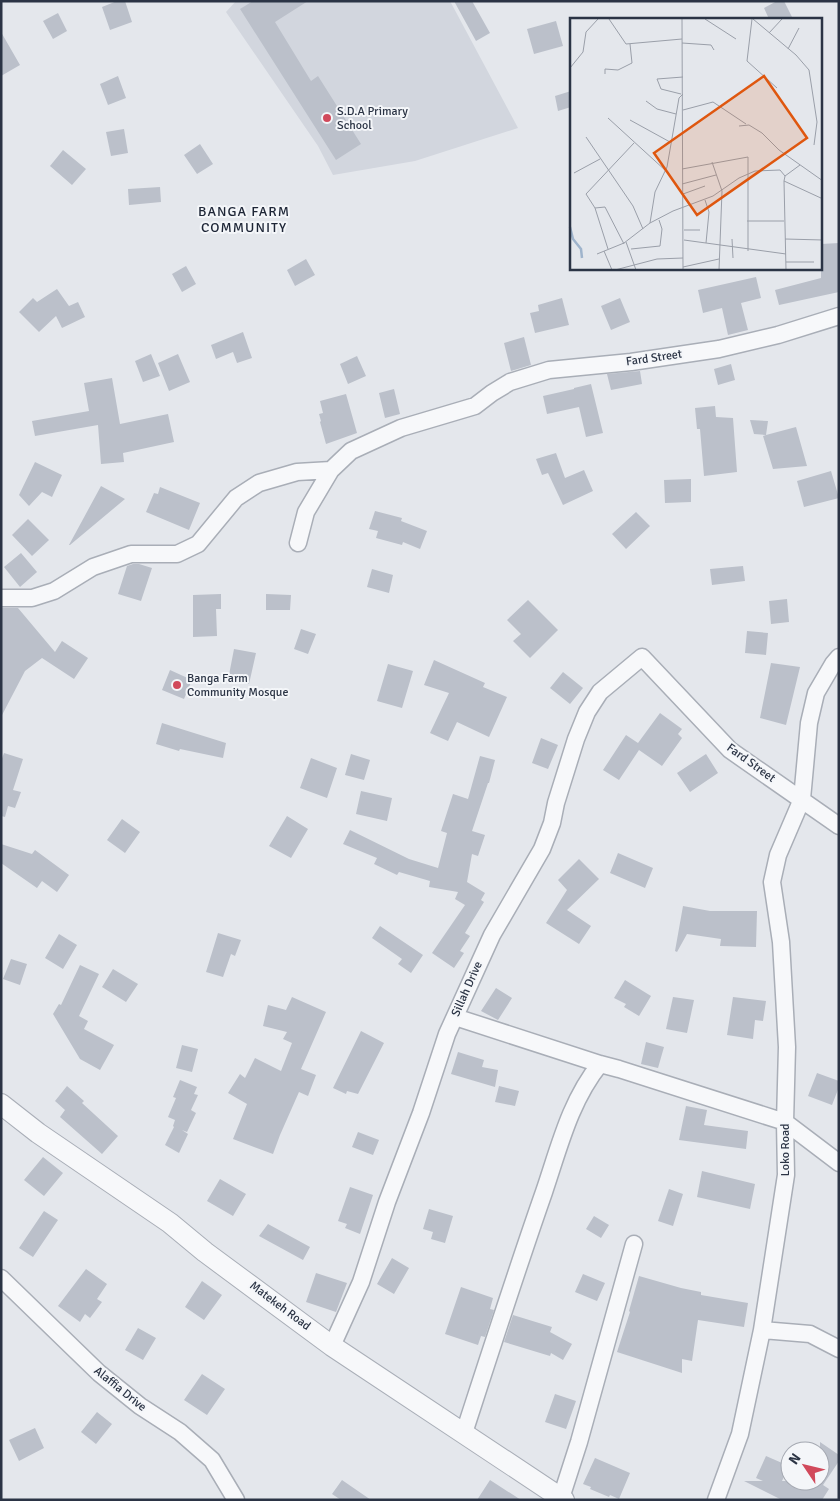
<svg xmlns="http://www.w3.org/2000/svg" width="840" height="1501" font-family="Signika,sans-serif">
  <rect width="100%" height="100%" fill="#e4e7ec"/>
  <path fill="#d2d6de" d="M236,1H450L518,128L415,161L333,175L318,146L226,12Z"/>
  <path fill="#bbc0ca" d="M117,1H125L132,22L110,30L102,7Z
    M253,1H308L275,22L311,81L318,76L361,144L336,160L240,9Z
    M454,1H472L490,33L476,41Z
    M777,1H784L793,19H769L764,8Z
    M58,13L67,31L53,39L43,21Z
    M556,21L563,46L534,54L527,29Z
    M1,32L20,65L1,76Z
    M118,76L126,98L108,105L100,84Z
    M571,91V107L558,111L555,96Z
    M124,129L128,153L111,156L106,132Z
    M200,144L213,164L197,174L184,155Z
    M63,150L86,169L72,185L50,166Z
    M160,187L161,202L129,205L128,189Z
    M839,243V292L779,305L775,290L821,278V244Z
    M306,259L315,275L295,286L287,270Z
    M186,266L196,284L182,292L172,274Z
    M756,277L761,298L741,303L748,330L728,335L722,308L703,313L698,290Z
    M57,289L69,306L78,302L85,317L62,328L56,316L39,332L19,312L33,298L37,302Z
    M562,298L569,325L535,333L530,313L539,311L538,305Z
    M620,298L630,322L611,330L601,306Z
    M243,332L252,358L237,363L233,352L216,359L211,345Z
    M524,337L531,365L511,371L504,343Z
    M151,354L160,376L143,382L135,361Z
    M178,354L190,382L169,391L158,363Z
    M357,356L366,376L348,384L340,364Z
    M731,364L735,380L718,385L714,369Z
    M640,371L642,384L611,390L607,374Z
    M112,378L120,424L168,414L174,442L123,453L124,462L101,464L98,425L35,436L32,421L89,411L84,383Z
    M591,384L603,433L586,437L579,407L547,414L543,396L574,389V388Z
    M394,389L400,414L385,418L379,393Z
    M346,394L357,433L326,444L320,422L321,421L319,414L323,413L320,401Z
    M715,406L716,417L733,418L737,472L704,476L700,429H697L695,408Z
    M750,420L768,421L766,435L796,427L807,466L773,469L763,436L766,435L754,434Z
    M556,453L565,478L584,470L593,491L563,505L548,473L542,475L536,459Z
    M35,462L62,475L52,497L42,492L29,506L19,495Z
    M831,471L839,498L804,507L797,481Z
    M691,479V502L665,503L664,480Z
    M101,486L125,499L70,545H69Z
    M160,487L200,503L189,530L146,512L154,493L158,494Z
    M375,511L402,518L401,521L427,531L420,549L403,542L402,545L376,538L378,531L369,529Z
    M636,512L650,526L626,549L612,534Z
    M28,519L49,540L32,556L12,535Z
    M21,553L37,572L20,587L4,567Z
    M133,564H139L152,568L141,601L118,594L127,566Z
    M743,566L745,581L712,585L710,569Z
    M372,569L393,575L389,593L367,587Z
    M221,594V609H216L217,636L193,637V595Z
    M266,594L291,595L290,610H266Z
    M787,599L789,622L771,624L769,601Z
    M528,600L558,630L530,658L513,641L521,634L507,620Z
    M1,608H18L55,652L62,641L88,658L74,679L42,658L25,671L1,717Z
    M301,629L316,634L308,654L294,649Z
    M747,631L768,633L766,655L745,653Z
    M234,649L256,653L249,684L228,680Z
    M434,660L485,683L483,687L507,697L489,737L457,722L448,741L430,733L449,693L424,685Z
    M771,663L800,667L786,725L760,718Z
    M388,664L413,671L402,708L377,701Z
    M170,670L192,680L184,699L162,690Z
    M563,672L583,688L570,704L550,688Z
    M660,713L682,729L678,734L682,738L662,766L639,750L619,780L603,770L626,735L638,743Z
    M162,723L226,743L223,758L180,749L179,751L156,744Z
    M541,738L558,745L548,769L532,763Z
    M4,753L23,759L13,790L21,792L15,808L8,806L5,817L1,816V761Z
    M351,754L370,760L364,780L345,775Z
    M706,754L718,773L690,792L677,773Z
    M480,756L495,760L489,783H488L472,831L485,835L478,856L472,854L467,882L485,893L481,900L484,902L465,933L470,936L460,951L464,953L454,968L432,953L465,905L455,899L458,892L429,887L430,881L399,872L397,875L374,864L377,858L343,844L350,830L409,859L438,868L447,833L441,831L453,794L468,799Z
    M311,758L337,768L327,798L300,788Z
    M361,791L392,798L387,821L356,814Z
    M287,816L308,829L291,858L269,846Z
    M122,819L140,832L125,853L107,840Z
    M1,844L32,854L35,850L69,875L57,892L42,881L37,888L1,863Z
    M618,853L653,868L645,888L610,873Z
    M579,859L599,879L567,910L591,926L579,944L546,923L567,890L558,880Z
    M683,906L710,911H757L756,947L720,946L721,939L687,934L677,952L675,951Z
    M380,926L423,955L411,973L398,964L402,959L372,938Z
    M218,933L241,940L235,956L231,954L223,977L206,972Z
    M59,934L77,945L63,969L45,958Z
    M11,959L27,964L20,985L3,979Z
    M80,965L99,974L79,1016L88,1021L84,1029L114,1045L100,1070L80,1059L53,1014L59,1004L61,1005Z
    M113,969L138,984L126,1002L102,987Z
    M625,980L651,996L639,1016L624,1007L626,1004L614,998Z
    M496,988L512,998L498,1020L481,1011Z
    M292,997L326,1012L301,1069L316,1075L308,1096L299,1092L280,1135L273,1154L233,1139L247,1104L228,1093L240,1074L245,1078L255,1058L281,1071L292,1043L283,1039L287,1032L263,1026L268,1005L286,1010Z
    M673,997L694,1000L687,1033L666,1029Z
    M733,997L766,1001L763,1021L755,1020L753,1039L727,1035Z
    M361,1031L384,1043L358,1094L347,1091L346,1094L333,1088Z
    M646,1042L664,1047L658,1068L641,1064Z
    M182,1045L198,1049L192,1072L176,1068Z
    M458,1052L484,1060L482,1067L498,1070L495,1087L451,1074Z
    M817,1073L839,1081V1087L832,1105L808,1096Z
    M180,1080L197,1087L194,1094L198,1095L191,1110L196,1113L187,1132L182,1130L188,1134L179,1153L165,1145L174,1127L173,1126L175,1120L168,1117L176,1098L173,1097Z
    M67,1086L84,1101L82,1103L118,1136L102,1154L60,1117L65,1110L55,1101Z
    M499,1086L519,1091L515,1106L495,1102Z
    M686,1106L707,1110L704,1125L748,1131L746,1149L679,1140Z
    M358,1132L379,1140L373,1155L352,1147Z
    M43,1157L63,1173L44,1196L24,1180Z
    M702,1171L755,1184L750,1209L697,1197Z
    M220,1179L246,1194L233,1216L207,1201Z
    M350,1187L373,1195L360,1234L345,1228L347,1224L338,1221Z
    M669,1189L683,1194L673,1226L658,1221Z
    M429,1209L453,1216L445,1243L431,1239L433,1232L423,1229Z
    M44,1211L58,1220L33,1257L19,1248Z
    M594,1216L609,1225L601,1238L586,1229Z
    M268,1224L310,1247L303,1260L259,1236Z
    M392,1258L409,1268L394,1294L377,1284Z
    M86,1269L107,1284L97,1299L102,1302L90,1318L85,1314L80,1322L58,1306Z
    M316,1273L347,1283L336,1312L306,1302Z
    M583,1274L605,1283L597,1301L575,1292Z
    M639,1276L681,1288L701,1292V1295L748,1303L744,1327L698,1320L692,1361L682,1359V1373L617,1352L630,1312L629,1311Z
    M202,1281L222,1295L204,1320L185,1307Z
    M461,1287L493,1298L490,1309L494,1310L485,1337L481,1336L478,1345L445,1334Z
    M513,1315L552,1327L550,1332L572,1344L563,1360L551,1353L550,1356L504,1342Z
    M138,1328L156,1338L143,1360L125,1350Z
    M202,1374L225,1389L207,1415L184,1400Z
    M555,1394L576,1401L566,1429L545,1422Z
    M97,1412L112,1424L96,1444L81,1432Z
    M35,1428L44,1448L19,1461L9,1440Z
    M820,1442L839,1455V1461L823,1485L829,1489L822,1500H782L744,1481H763L756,1478L766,1456L789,1466L782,1481H817L820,1483Z
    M595,1458L630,1473L619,1499L610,1495L609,1497L590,1489L591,1487L583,1484Z
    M342,1480L371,1500H341L332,1494Z
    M490,1480L521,1500H477Z"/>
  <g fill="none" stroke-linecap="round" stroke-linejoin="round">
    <g stroke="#a9aeb7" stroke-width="19">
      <path id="minor" d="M298,543L306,512L331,470L351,451L401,428L475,406L492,393L510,382L549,370L631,362L719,349L778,335L839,316
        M1,598H32L54,591L93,567L131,554H177L198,544L236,498L259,483L297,472L331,470
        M455,1017L600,1064L619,1069L785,1122L839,1163
        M1,1278L99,1373L140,1406L180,1432L212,1460L236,1500
        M762,1330L810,1334L839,1349
        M332,1346L361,1282L387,1202L421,1113L447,1034L492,935L542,849L552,823L556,803L576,739L587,712L600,692L642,657L730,750L839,826
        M464,1433C490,1353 516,1272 544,1192C559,1148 570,1101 600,1064
        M561,1498L579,1442L634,1244
        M716,1500L740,1434L762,1330L786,1175L785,1122L787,1047L781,942L772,882L778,855L802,799L809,723L816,693L833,664L839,657"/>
    </g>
    <g stroke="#a9aeb7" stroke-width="22">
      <path id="tertiary" d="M1,1104L38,1133L170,1223L205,1252L332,1346L564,1500"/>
    </g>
    <use href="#minor" stroke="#f7f8fa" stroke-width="16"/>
    <use href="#tertiary" stroke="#f7f8fa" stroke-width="20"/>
  </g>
  <g fill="#d1495b" stroke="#f4f6f9" stroke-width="2">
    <circle cx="327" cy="118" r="5"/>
    <circle cx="177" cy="685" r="5"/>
  </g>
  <g text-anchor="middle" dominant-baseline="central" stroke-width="4" stroke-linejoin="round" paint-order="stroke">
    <g font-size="12" fill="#2b3445" stroke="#f4f6f9" text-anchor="start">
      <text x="337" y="111">S.D.A Primary<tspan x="337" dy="14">School</tspan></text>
      <text x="187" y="678">Banga Farm<tspan x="187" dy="14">Community Mosque</tspan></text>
    </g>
    <g font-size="12" fill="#2b3445" stroke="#f4f6f9">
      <text transform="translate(654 358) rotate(-8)">Fard Street</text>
      <text transform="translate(751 763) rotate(36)">Fard Street</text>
      <text transform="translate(467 989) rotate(-66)">Sillah Drive</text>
      <text transform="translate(785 1150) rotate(-90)">Loko Road</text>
      <text transform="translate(280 1306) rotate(37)">Matekeh Road</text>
      <text transform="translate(120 1389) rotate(39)">Alaffia Drive</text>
    </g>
    <g font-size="14" letter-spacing="1" fill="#1d2536" stroke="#f4f6f9">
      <text x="244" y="211">BANGA FARM<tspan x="244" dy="16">COMMUNITY</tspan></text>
    </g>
  </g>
  <g transform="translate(570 18)">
    <rect width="252" height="252" fill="#e4e7ec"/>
    <path fill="none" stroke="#9fb4cc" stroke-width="2.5" d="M0,209L3,221L11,231L12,240"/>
    <path fill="none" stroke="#9a9fa9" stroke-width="1" d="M39,1L56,26L112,21M112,1L113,252M135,1L166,21M182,1L177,43L207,70M183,1L226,37L239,52L247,104L244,127M199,15L212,1M112,25L141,27L144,32M218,31L229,10M0,50L13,34L16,14L28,1M35,56V51L48,52L62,45L60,26M111,76L91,71L87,61L113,59M76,83L87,91L106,96M113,92L143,84L176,106M38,100L96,153M60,102L100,124M169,108L179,107L192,115L209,132L253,163M16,119L63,188L73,211M142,144L152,173L149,252M112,151L178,139V233M4,155L30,141M214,163L253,181M112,166L146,157M113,176L135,168M135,182L139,194L136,225M25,190L35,189L54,226M177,203H214M80,205L103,193L143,178L169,160L185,153L210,152L215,158M114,212H130M162,221L163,240M215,221L253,222M114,222L216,236M56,224L66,252M38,231L25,190L16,176L64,125M61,231L90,228L92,211L89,202M34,233L42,252M27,236L54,225L80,205L85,174L97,149L109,80L113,76M216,244H244M113,249L149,241M45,252L87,241L113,240M216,252L214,163L215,158L230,147"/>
    <path fill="#df570f" fill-opacity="0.15" stroke="#df570f" stroke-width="2.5" d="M194,58L237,120L127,197L84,135Z"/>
    <rect width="252" height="252" fill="none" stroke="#2b3445" stroke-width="2.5"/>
  </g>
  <rect width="840" height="1501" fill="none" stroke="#2b3445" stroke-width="5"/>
  <g transform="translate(805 1466) rotate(305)"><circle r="24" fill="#f4f6f9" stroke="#a4a8b1"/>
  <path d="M0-4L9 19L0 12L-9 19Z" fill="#d1495b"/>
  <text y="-8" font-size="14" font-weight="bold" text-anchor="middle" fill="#2b3445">N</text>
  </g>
</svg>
